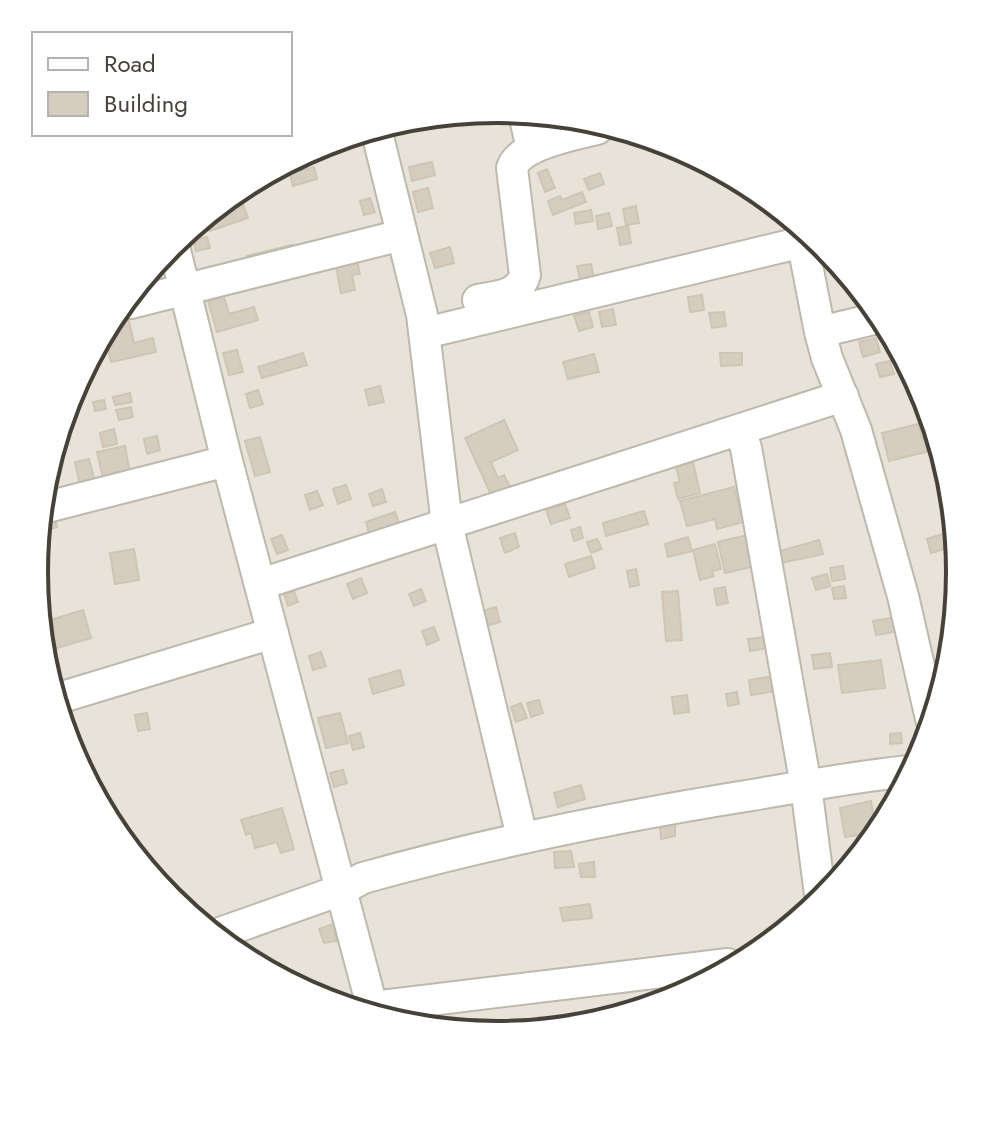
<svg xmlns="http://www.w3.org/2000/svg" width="994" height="1144" font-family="Jost,sans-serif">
  <rect width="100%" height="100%" fill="#f4f1ea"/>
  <path fill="#e7e3d9" d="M40 572a457 457 0 1 1 914 0a457 457 0 1 1-914 0Z"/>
  <path fill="#d4cdc0" stroke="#cfc5b4" stroke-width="2" d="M489,111L491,116L452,126L450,118Z
    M299,162L301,171L314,167L317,179L293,186L288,166Z
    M432,162L435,175L412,181L409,167Z
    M547,169L555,188L545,192L538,173Z
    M600,173L604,184L589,190L584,179Z
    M428,188L433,208L418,212L413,192Z
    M582,192L586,202L553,215L548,201L560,196L562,200Z
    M240,197L248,218L210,231L206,220Z
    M370,198L375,212L364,215L360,201Z
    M636,206L639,223L626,225L623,209Z
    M591,210L593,221L576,224L574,213Z
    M609,213L612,226L598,229L596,216Z
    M628,226L631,243L620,245L617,228Z
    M207,237L210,248L196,251L193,240Z
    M292,245L295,255L249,266L247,256Z
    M450,247L454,263L435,268L430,253Z
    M356,257L360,274L352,275L355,290L341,293L335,261Z
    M591,264L594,278L580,280L577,266Z
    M702,295L704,310L690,312L688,297Z
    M224,297L229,314L254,307L258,320L217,332L208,301Z
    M613,309L616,325L602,327L599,312Z
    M589,312L593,327L579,331L574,316Z
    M724,312L726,326L712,328L709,313Z
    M128,317L134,343L153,338L156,352L111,362L106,340L120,319Z
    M876,338L880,352L863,357L859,342Z
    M237,350L243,372L229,375L223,353Z
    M303,353L307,365L262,378L258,367Z
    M720,353H742V365L721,366Z
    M594,354L599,372L568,379L563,362Z
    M890,361L894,374L880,377L876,364Z
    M380,386L384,402L369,405L365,390Z
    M258,390L263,404L250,408L246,394Z
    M71,391L76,415L65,417L69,394Z
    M130,393L132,402L115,405L113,397Z
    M104,400L106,409L95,411L93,402Z
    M131,407L133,417L119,420L116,410Z
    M504,420L518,450L491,462L498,478L504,475L512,491L493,499L465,438Z
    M918,424L922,439L933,436L936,454L934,450L889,461L882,433Z
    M114,429L117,444L103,447L100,433Z
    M157,436L160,450L147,454L144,439Z
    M260,437L270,472L255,476L245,441Z
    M125,446L130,473L103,478L97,452Z
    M89,459L95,482L80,486L75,462Z
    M693,462L700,493L678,499L674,483L680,482L676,467Z
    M346,485L351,499L338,504L333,489Z
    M734,487L743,522L717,529L715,519L687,526L680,501Z
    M382,489L386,502L373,506L369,494Z
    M317,491L323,505L310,510L305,495Z
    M565,504L570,518L551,524L546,510Z
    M644,511L648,524L606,536L603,523Z
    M395,512L400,526L370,537L366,522Z
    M53,513L57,527L44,531L45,515Z
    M580,527L583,538L574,541L571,530Z
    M952,531L955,546L931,553L927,539Z
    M515,533L519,547L505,553L500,538Z
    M282,535L288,550L277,554L271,539Z
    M748,535L756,566L725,573L718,542Z
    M688,537L692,551L668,557L665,544Z
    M597,539L602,549L591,553L587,542Z
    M819,540L823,554L781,563L777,552Z
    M715,544L721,569L712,571L714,576L700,580L693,550Z
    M134,549L139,580L115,584L110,553Z
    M591,556L595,568L569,577L565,564Z
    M843,566L845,579L832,581L830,568Z
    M636,569L639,585L630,587L627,571Z
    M827,574L830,586L816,590L812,578Z
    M361,578L367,593L353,599L347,584Z
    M844,586L846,598L834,599L832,588Z
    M725,587L728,603L717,605L714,589Z
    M421,589L426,601L414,606L409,594Z
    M294,591L298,602L288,606L284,594Z
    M678,591L682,640L666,641L662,592Z
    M496,607L500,622L486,626L482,611Z
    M83,610L91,638L50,650L44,622Z
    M902,616L905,630L876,635L873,621Z
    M434,627L439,640L427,645L422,631Z
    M767,637L768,648L750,651L748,639Z
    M321,652L326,666L313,670L309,656Z
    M830,653L832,667L814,669L812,655Z
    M881,660L885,688L842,693L838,665Z
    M400,670L404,685L373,694L369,679Z
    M774,676L777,691L751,695L749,680Z
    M737,692L739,704L728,706L726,694Z
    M687,695L689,712L674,714L672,697Z
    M539,700L543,713L531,717L527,703Z
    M521,703L527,718L516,722L511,707Z
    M147,713L150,729L138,731L135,715Z
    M340,713L348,743L326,748L318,718Z
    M360,733L364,747L353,750L349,736Z
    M901,733L902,743L890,744V734Z
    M343,770L347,783L334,787L330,773Z
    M581,785L585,799L558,807L554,793Z
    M871,801L875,823L868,834L845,837L840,808Z
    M282,808L294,849L281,853L277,842L255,848L251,833L246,835L241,820Z
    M675,822V836L661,839L660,826Z
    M571,851L574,867L555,868L554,852Z
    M594,862L595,877H581L579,864Z
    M846,867L830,891L825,871Z
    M590,904L592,918L563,921L560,908Z
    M333,924L337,941L324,943L319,929Z"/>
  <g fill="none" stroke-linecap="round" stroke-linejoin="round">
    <g stroke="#beb9ad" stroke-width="34">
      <path id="minor" d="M524,114L532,149
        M377,133L422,315L447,524L522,837
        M800,229L820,332L827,358L856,430L903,596L931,719
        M173,242L227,461L373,1010
        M478,300C497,296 519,296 525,275L512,168C520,144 573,135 597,129
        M131,303L402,235
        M820,332L874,319
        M425,333L803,242
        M740,430L746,448L806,786L821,902
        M47,507L227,461
        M261,584L843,396
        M59,698L273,633
        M220,933L341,890L363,878C491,842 621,816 752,795C805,786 857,776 910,771
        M373,1007L728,964"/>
    </g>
    <use href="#minor" stroke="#fff" stroke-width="30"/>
  </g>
  <path d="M0 0H994V1144H0ZM48 572a449 449 0 1 1 898 0a449 449 0 1 1-898 0Z" fill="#fff" fill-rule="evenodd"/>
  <path fill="none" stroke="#474239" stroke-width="4" d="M48 572a449 449 0 1 1 898 0a449 449 0 1 1-898 0Z"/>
  <rect x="32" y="32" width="260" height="104" fill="#ffffff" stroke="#b5b3b0" stroke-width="2"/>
  <rect x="48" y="58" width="40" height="12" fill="#ffffff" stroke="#b5b3b0" stroke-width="2"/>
  <text x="104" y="72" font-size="24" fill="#474239">Road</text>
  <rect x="48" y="92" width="40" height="24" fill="#d4cdc0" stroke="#b5b3b0" stroke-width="2"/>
  <text x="104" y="112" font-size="24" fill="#474239">Building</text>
</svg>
